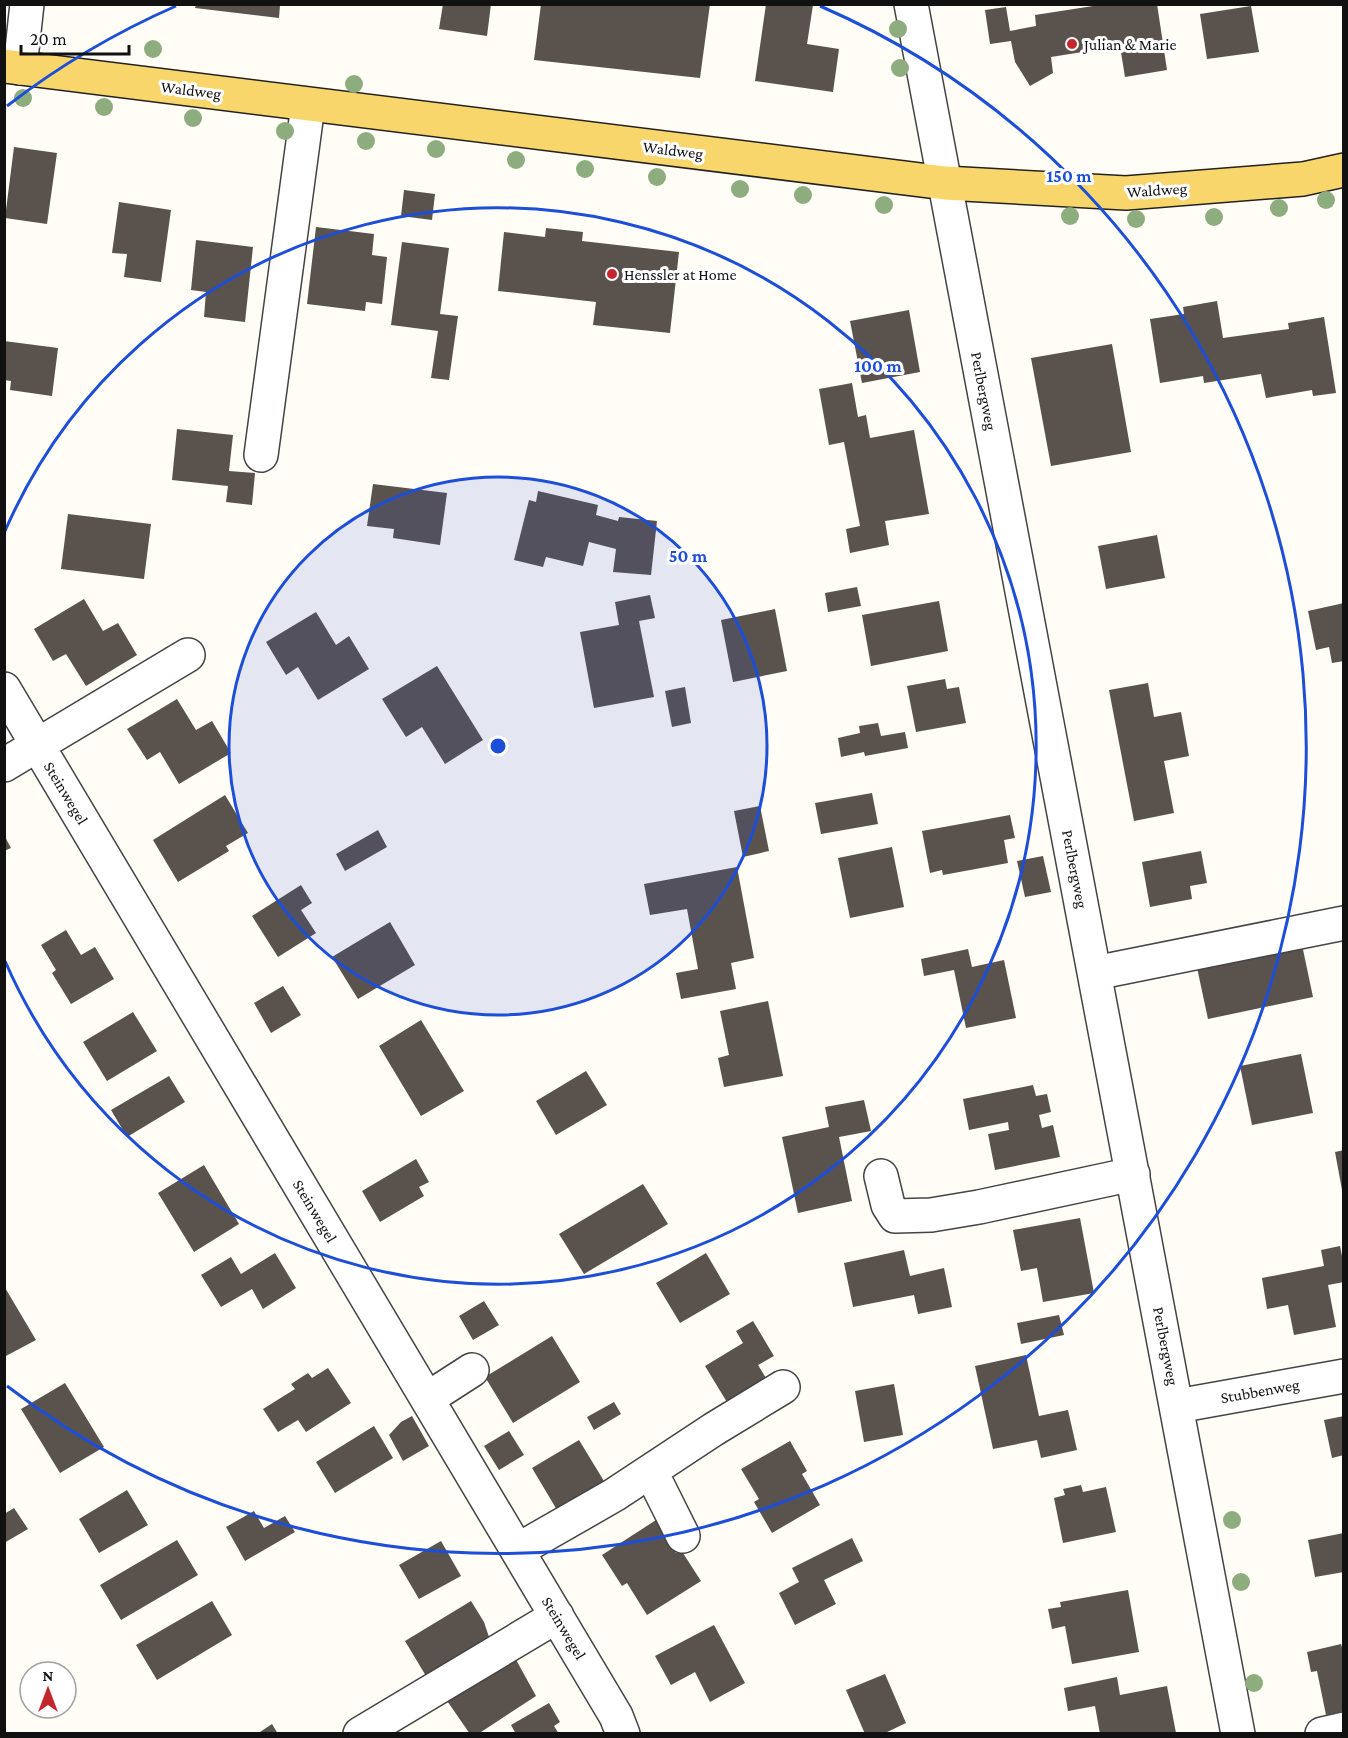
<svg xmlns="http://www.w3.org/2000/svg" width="1348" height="1738" font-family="'Crimson Pro',serif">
  <rect width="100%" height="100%" fill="#fffdf5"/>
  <path fill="#5a524d" d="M443,4H491L487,36L439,29Z
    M541,4H710L700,78L534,60Z
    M766,4L813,5L807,44L839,49L833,92L755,81Z
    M1106,4H1157L1167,70L1125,77L1120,46L1051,57L1053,73L1030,86L1015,62L1011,41L990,44L985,10L1006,7L1010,31L1036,26L1035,15Z
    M196,5H280L279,18L195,8Z
    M1251,6L1259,52L1207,59L1200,14Z
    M14,147L57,153L47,224L5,218Z
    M404,190L435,194L432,220L401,216Z
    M119,202L171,210L161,282L124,277L127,254L112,253Z
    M316,227L374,234L372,255L387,257L382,304L366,302L365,311L307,304Z
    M546,228L583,232L582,241L679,252L670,333L593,325L596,302L498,291L504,232L545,237Z
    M196,240L253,247L245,322L204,317L206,292L191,290Z
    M402,242L449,248L440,314L458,316L449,380L431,378L438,331L391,325Z
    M1217,301L1223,338L1289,329L1288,323L1324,317L1336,393L1313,396L1312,390L1266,398L1261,374L1204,383L1203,376L1160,383L1150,319L1184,314L1183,307Z
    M909,310L920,372L862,383L850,321Z
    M4,341L58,348L52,396L10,390L11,381L4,380Z
    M1112,344L1131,452L1051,466L1031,358Z
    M852,383L858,417L866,415L870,438L914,430L929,514L885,521L889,545L850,553L846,529L860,526L844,442L829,445L819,389Z
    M177,429L233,435L229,471L255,473L252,505L226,502L228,486L172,480Z
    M373,484L447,493L440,545L393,538L394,529L367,526Z
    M538,491L598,505L596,515L618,521L619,517L657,521L651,575L613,572L616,549L589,542L583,566L546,557L543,567L514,560L529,500L536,502Z
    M68,514L151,524L144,579L61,569Z
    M1157,535L1165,578L1106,589L1098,546Z
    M857,587L861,606L828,612L825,593Z
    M650,595L655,618L639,621L654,697L594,708L580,632L619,625L615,602Z
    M84,599L103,631L118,623L137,655L86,686L66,654L53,661L34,629Z
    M939,601L948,651L871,666L862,615Z
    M1344,603V661L1332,663L1329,647L1316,650L1308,611Z
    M775,609L787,671L733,682L721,620Z
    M316,612L336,645L349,636L369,669L318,700L298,667L286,675L266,642Z
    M437,666L483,740L445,764L422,727L406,737L382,699Z
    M945,679L947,689L959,687L966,723L916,732L907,686Z
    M1148,683L1154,717L1181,712L1189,756L1164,761L1174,813L1134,821L1109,690Z
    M685,687L691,723L672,727L665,691Z
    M177,699L196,730L212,721L231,753L179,784L160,752L147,760L127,729Z
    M878,723L881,736L905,732L908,748L865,756L864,752L841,757L838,738L860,733L859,726Z
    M872,793L878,824L821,834L815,803Z
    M225,795L248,833L226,846L229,851L178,882L153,840Z
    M760,806L769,851L743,857L734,811Z
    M1010,815L1015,838L1004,840L1008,863L943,875L942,870L930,873L922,831Z
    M378,830L387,847L345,871L336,854Z
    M4,835L11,848L4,851Z
    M892,847L904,907L850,918L838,858Z
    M1201,851L1207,883L1190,886L1192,899L1150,907L1142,862Z
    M1043,856L1051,892L1025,897L1017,861Z
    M737,867L754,958L731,963L736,989L681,999L676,973L698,969L687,909L650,915L644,884Z
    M301,885L312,903L301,910L316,933L278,957L252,916Z
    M390,922L415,965L358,999L332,957Z
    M66,930L81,955L95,947L114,979L71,1004L52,973L56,970L41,945Z
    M1301,940L1313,997L1208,1019L1196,963Z
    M968,949L972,967L1004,960L1016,1018L966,1028L954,970L924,976L921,959Z
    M283,986L301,1015L271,1033L254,1003Z
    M768,1001L783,1076L724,1087L718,1058L729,1055L720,1011Z
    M133,1012L157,1051L107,1081L83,1042Z
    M421,1020L464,1091L421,1116L379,1046Z
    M1301,1054L1313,1113L1252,1125L1240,1066Z
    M586,1071L607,1105L556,1135L536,1101Z
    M169,1076L185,1102L127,1137L111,1110Z
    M1033,1085L1036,1096L1047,1094L1051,1112L1039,1115L1042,1128L1053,1125L1060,1157L995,1170L988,1134L1009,1130L1008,1122L969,1130L963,1099Z
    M864,1100L871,1131L839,1137L852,1201L798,1213L782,1137L829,1127L825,1107Z
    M1344,1150V1190H1342L1335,1152Z
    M416,1159L429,1182L419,1187L424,1196L380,1222L362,1191Z
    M204,1165L239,1224L194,1252L158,1193Z
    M643,1184L668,1224L584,1274L559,1234Z
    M1080,1218L1094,1293L1043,1302L1037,1268L1021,1271L1013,1230Z
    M1340,1246L1344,1266V1282L1328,1285L1336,1327L1294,1335L1288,1305L1267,1309L1262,1278L1324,1266L1321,1250Z
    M904,1250L910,1276L944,1268L952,1307L918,1314L914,1295L853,1307L844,1263Z
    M275,1253L296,1288L263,1309L252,1289L221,1307L201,1275L231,1257L241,1274Z
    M706,1253L730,1294L680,1323L656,1283Z
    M4,1286L36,1340L4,1357Z
    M484,1301L499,1325L473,1340L459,1316Z
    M1059,1315L1064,1335L1021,1344L1017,1323Z
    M753,1321L774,1356L758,1365L772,1388L733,1412L705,1366L743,1343L736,1331Z
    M552,1336L580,1382L513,1423L485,1377Z
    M1026,1355L1039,1416L1068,1410L1077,1450L1041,1458L1037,1440L993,1449L975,1366Z
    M328,1368L351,1403L306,1432L298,1420L278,1432L263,1409L295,1389L291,1384L308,1373L312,1378Z
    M65,1383L104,1447L60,1473L21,1409Z
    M894,1384L903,1435L864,1442L855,1391Z
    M614,1402L621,1414L594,1430L587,1417Z
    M412,1416L429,1446L403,1461L389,1435L401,1422Z
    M1344,1416V1455L1332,1458L1324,1420Z
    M374,1426L393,1458L335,1493L316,1462Z
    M509,1431L524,1455L499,1470L484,1446Z
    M579,1440L607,1486L560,1515L532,1468Z
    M790,1441L807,1471L802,1474L820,1505L772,1533L754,1502L759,1499L741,1469Z
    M1081,1485L1083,1492L1106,1487L1116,1532L1063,1543L1054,1498L1065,1495L1063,1489Z
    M127,1490L148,1525L99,1553L79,1519Z
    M14,1508L28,1529L4,1543V1514Z
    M254,1511L264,1528L285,1516L295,1532L245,1561L226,1527Z
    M656,1520L676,1553L681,1550L701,1581L647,1615L627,1583L622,1586L602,1555Z
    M1344,1533V1572L1315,1577L1308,1540Z
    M852,1538L863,1561L824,1580L836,1604L795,1625L779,1593L799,1582L792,1568Z
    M177,1540L198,1575L121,1620L100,1585Z
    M441,1541L461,1576L419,1599L399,1565Z
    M1128,1590L1139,1652L1072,1664L1065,1626L1052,1629L1048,1609L1061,1607L1060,1602Z
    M212,1601L232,1635L157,1680L136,1645Z
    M471,1601L484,1622L490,1640L426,1676L405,1641Z
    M714,1625L745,1683L710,1702L695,1672L671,1685L655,1656Z
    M1341,1644L1344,1654V1711L1326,1715L1317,1671L1311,1672L1307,1652Z
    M514,1656L536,1696L478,1734H470L443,1695Z
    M885,1674L906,1723L883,1734H865L846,1690Z
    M1117,1677L1120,1695L1167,1686L1176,1733L1100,1734L1095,1706L1068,1711L1064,1688Z
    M549,1703L560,1722L554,1726L559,1734H516L511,1725Z
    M272,1724L278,1734H257Z"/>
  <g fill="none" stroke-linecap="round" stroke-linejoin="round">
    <g stroke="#444" stroke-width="36">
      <path id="minor" d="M911,4L1238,1734
        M20,68L27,4
        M261,455L308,105
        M4,689L616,1716L623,1734
        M4,765L188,655
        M1095,973L1344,923
        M881,1176L888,1205L895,1216L931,1215L979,1207L1133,1174
        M427,1399L472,1370
        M1177,1406L1344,1376
        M658,1486L683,1536
        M518,1550L614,1495L714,1429L783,1387
        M360,1734L557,1616
        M1322,1734L1344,1729"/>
    </g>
    <g stroke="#222" stroke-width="36">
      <path id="major" d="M4,66L945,183L1126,193L1303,179L1344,170"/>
    </g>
    <use href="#minor" stroke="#fff" stroke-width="33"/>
    <use href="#major" stroke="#f9d66b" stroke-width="33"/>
  </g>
  <g fill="#8dad7f">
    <circle cx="898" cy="29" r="9"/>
    <circle cx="153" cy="49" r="9"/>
    <circle cx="900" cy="68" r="9"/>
    <circle cx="354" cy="84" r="9"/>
    <circle cx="23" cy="98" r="9"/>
    <circle cx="104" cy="107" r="9"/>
    <circle cx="193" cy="118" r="9"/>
    <circle cx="285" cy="131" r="9"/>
    <circle cx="366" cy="141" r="9"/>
    <circle cx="436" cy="149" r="9"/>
    <circle cx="516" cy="160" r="9"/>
    <circle cx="585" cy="169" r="9"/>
    <circle cx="657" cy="177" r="9"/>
    <circle cx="740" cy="189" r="9"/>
    <circle cx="803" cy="195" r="9"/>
    <circle cx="1326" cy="200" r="9"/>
    <circle cx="884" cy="205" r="9"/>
    <circle cx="1279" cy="208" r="9"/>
    <circle cx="1070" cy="216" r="9"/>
    <circle cx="1214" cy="217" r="9"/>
    <circle cx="1136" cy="219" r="9"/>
    <circle cx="1232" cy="1520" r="9"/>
    <circle cx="1241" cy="1582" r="9"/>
    <circle cx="1254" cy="1683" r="9"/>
  </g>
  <circle cx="498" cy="746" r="269" fill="#1d4ed8" fill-opacity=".12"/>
  <g fill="none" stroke="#1d4ed8" stroke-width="3">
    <circle cx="498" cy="746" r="269"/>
    <path d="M5 531A538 538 0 1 1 5 961"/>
    <path d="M7 106A807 807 0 0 1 176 6M820 6A807 807 0 1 1 7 1386"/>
  </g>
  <g fill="#c4262e" stroke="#fff" stroke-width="2">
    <circle cx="1072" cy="44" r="6"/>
    <circle cx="612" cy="274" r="6"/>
  </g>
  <g text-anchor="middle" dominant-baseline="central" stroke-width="6" stroke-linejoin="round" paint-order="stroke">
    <g font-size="16" fill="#111" stroke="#fff" text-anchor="start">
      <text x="1084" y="44">Julian &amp; Marie</text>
      <text x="624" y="274">Henssler at Home</text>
    </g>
    <g font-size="16" fill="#111" stroke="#fff">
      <text transform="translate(191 90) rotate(7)">Waldweg</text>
      <text transform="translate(673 150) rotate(7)">Waldweg</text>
      <text transform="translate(1157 190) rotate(-4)">Waldweg</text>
      <text transform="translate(984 391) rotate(79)">Perlbergweg</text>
      <text transform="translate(66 793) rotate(59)">Steinwegel</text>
      <text transform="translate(1075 869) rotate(79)">Perlbergweg</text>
      <text transform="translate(315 1211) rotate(59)">Steinwegel</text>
      <text transform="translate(1166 1346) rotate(79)">Perlbergweg</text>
      <text transform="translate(1260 1391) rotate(-10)">Stubbenweg</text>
      <text transform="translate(564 1628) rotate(59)">Steinwegel</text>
    </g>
  </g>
  <circle cx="498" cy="746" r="9" fill="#1d4ed8" stroke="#fff" stroke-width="3"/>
  <g font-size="18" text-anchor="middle" font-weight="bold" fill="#1d4ed8" stroke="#fff" stroke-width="6" stroke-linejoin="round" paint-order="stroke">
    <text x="1069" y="182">150 m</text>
    <text x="878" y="372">100 m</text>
    <text x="688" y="562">50 m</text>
  </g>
  <rect width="1348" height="1738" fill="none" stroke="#111111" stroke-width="12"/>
  <g transform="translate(48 1690)"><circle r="28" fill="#ffffff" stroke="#a0a0a0" stroke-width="1.5"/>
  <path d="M0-4.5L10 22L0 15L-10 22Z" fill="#c4262e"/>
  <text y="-9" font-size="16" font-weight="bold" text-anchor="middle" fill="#111111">N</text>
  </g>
  <path d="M21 45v9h108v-9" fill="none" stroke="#111111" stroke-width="3"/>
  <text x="30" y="45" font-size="18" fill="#111111" stroke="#ffffff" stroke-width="4.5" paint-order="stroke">20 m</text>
</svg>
